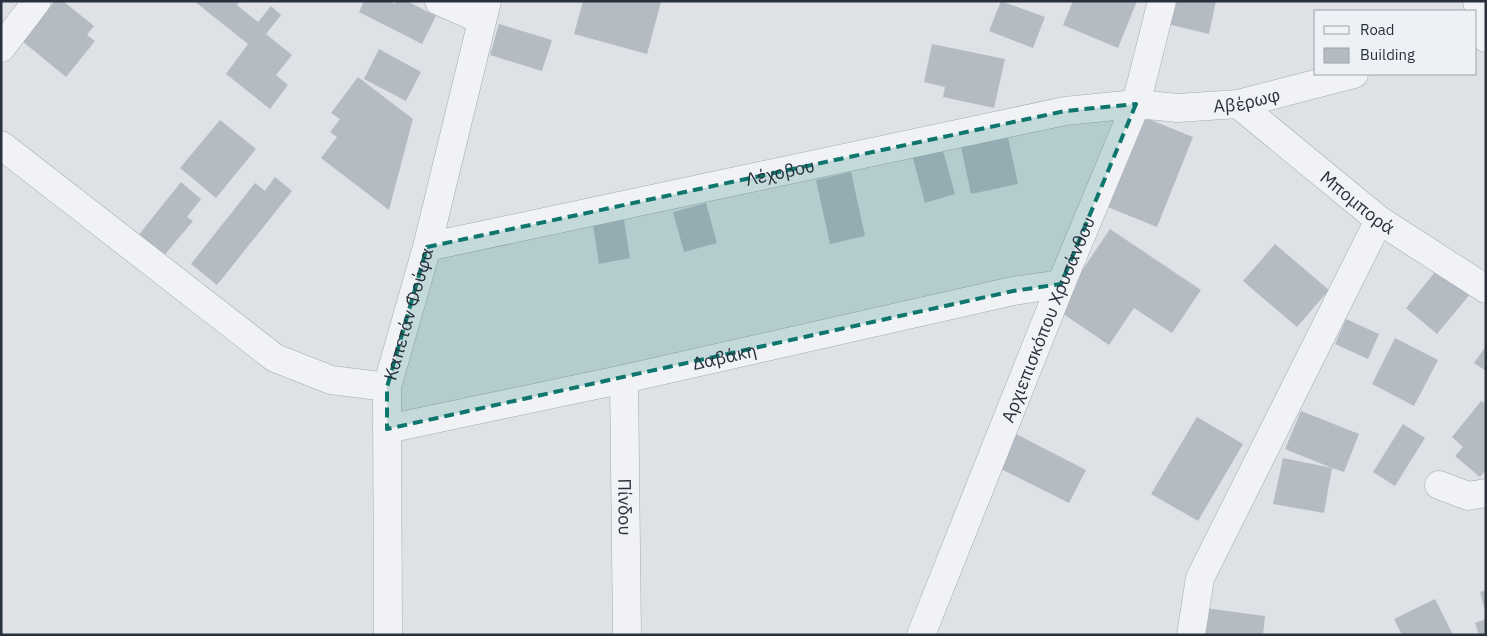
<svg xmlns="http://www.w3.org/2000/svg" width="1487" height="636" font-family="'IBM Plex Sans',sans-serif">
  <rect width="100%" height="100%" fill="#dee2e7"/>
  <path fill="#b5bbc3" d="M55,1H63L94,26L87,35L95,41L66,77L22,41Z
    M194,1H240L237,5L258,22L271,6L281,15L266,34L292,55L276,75L288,85L270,109L226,74L248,44Z
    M364,1H389L395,4L396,1H407L436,16L422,44L359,12Z
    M583,1L661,2L647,54L574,34Z
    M1001,1L1045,17L1033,48L989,31Z
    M1073,1H1137L1118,48L1063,25Z
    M1168,1H1216L1209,34L1163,23Z
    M499,24L552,40L542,71L490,55Z
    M932,44L1005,59L994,108L943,97L945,87L924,82Z
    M379,49L421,72L406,101L364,79Z
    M358,77L413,119L389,210L321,158L337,137L330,132L340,119L331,113Z
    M1136,114L1193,137L1157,227L1100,204Z
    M220,120L256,149L216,198L180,168Z
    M1008,137L1018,184L971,194L961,147Z
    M942,147L955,194L925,203L912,155Z
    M851,172L865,236L830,244L816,180Z
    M275,177L292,191L217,285L191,264L255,183L265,191Z
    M181,182L201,199L187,217L193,221L162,258L137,237Z
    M706,203L717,243L684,252L673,212Z
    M624,220L630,258L599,264L593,225Z
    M1110,229L1201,290L1172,333L1134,308L1109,345L1056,309Z
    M1275,244L1329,290L1297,327L1243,281Z
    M1439,267L1471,293L1437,334L1406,308Z
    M1346,319L1379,334L1368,359L1335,344Z
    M1395,338L1438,360L1414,406L1372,384Z
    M1486,346V371L1474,363Z
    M1481,401L1486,404V470L1480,477L1455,456L1463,447L1452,437Z
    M1301,411L1359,434L1344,472L1332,468L1324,513L1273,504L1283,458L1332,468L1285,449Z
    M1197,417L1243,444L1198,521L1151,494Z
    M1403,424L1425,438L1395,486L1373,472Z
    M1012,432L1086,470L1069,503L995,466Z
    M1486,590V611H1485L1480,592Z
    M1435,599L1453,635H1402L1394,619Z
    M1197,607L1265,616L1263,635H1194Z
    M1486,619V635H1479L1475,623Z"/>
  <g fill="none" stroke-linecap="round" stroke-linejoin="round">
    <g stroke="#a4a9b1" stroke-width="29">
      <g id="minor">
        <path d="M439,1L482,20"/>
        <path d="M1477,1L1486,38"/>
        <path d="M1,48L37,1"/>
        <path id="s1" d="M1238,104L1379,220L1486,289"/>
        <path d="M1,145L275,358L331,380L387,387"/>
        <path id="s2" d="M427,247L1065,111L1136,104L1178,108L1238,104L1354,74"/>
        <path id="s3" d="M624,379L627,635"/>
        <path id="s4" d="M387,429L624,379L1013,291L1061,284"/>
        <path d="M1439,485L1468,496L1486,493"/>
        <path id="s5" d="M921,635L1061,284L1136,104L1162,1"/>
        <path d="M1191,635L1200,578L1379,220"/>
      </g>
    </g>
    <g stroke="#a4a9b1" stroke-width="29">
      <g id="tertiary">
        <path id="s6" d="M388,635L387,387L427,247L487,1"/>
      </g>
    </g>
    <use href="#minor" stroke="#f0f2f5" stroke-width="28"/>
    <use href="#tertiary" stroke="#f0f2f5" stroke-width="28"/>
  </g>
  <path fill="#0f766e" fill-opacity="0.2" stroke="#0f766e" stroke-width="4" stroke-dasharray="10 6" stroke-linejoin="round" d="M1136,104L1061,284L1013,291L387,429V387L427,247L1065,111Z"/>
  <g text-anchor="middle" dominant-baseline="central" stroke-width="4" stroke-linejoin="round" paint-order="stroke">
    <g font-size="18" fill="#28313d" stroke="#edf1f5">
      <text stroke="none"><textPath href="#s2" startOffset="835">Αβέρωφ</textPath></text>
      <text stroke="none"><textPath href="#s2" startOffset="361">Λέχοβου</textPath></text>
      <text stroke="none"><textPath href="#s1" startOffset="155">Μπομπορά</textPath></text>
      <text stroke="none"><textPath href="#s6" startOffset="324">Καπετάν Φούφα</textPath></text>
      <text stroke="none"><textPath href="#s5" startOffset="340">Αρχιεπισκόπου Χρυσάνθου</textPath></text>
      <text stroke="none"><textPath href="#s4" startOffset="345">Δαβάκη</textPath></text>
      <text stroke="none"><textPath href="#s3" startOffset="128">Πίνδου</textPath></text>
    </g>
  </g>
  <rect width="1487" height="636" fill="none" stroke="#28313d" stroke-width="5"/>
  <rect x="1314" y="10" width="162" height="65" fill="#edf1f5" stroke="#9ea4ab"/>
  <rect x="1324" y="26" width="25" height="8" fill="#f0f2f5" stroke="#9ea4ab"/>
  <text x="1360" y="35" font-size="15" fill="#28313d">Road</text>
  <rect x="1324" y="48" width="25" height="15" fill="#b5bbc3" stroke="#9ea4ab"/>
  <text x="1360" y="60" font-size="15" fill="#28313d">Building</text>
</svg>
